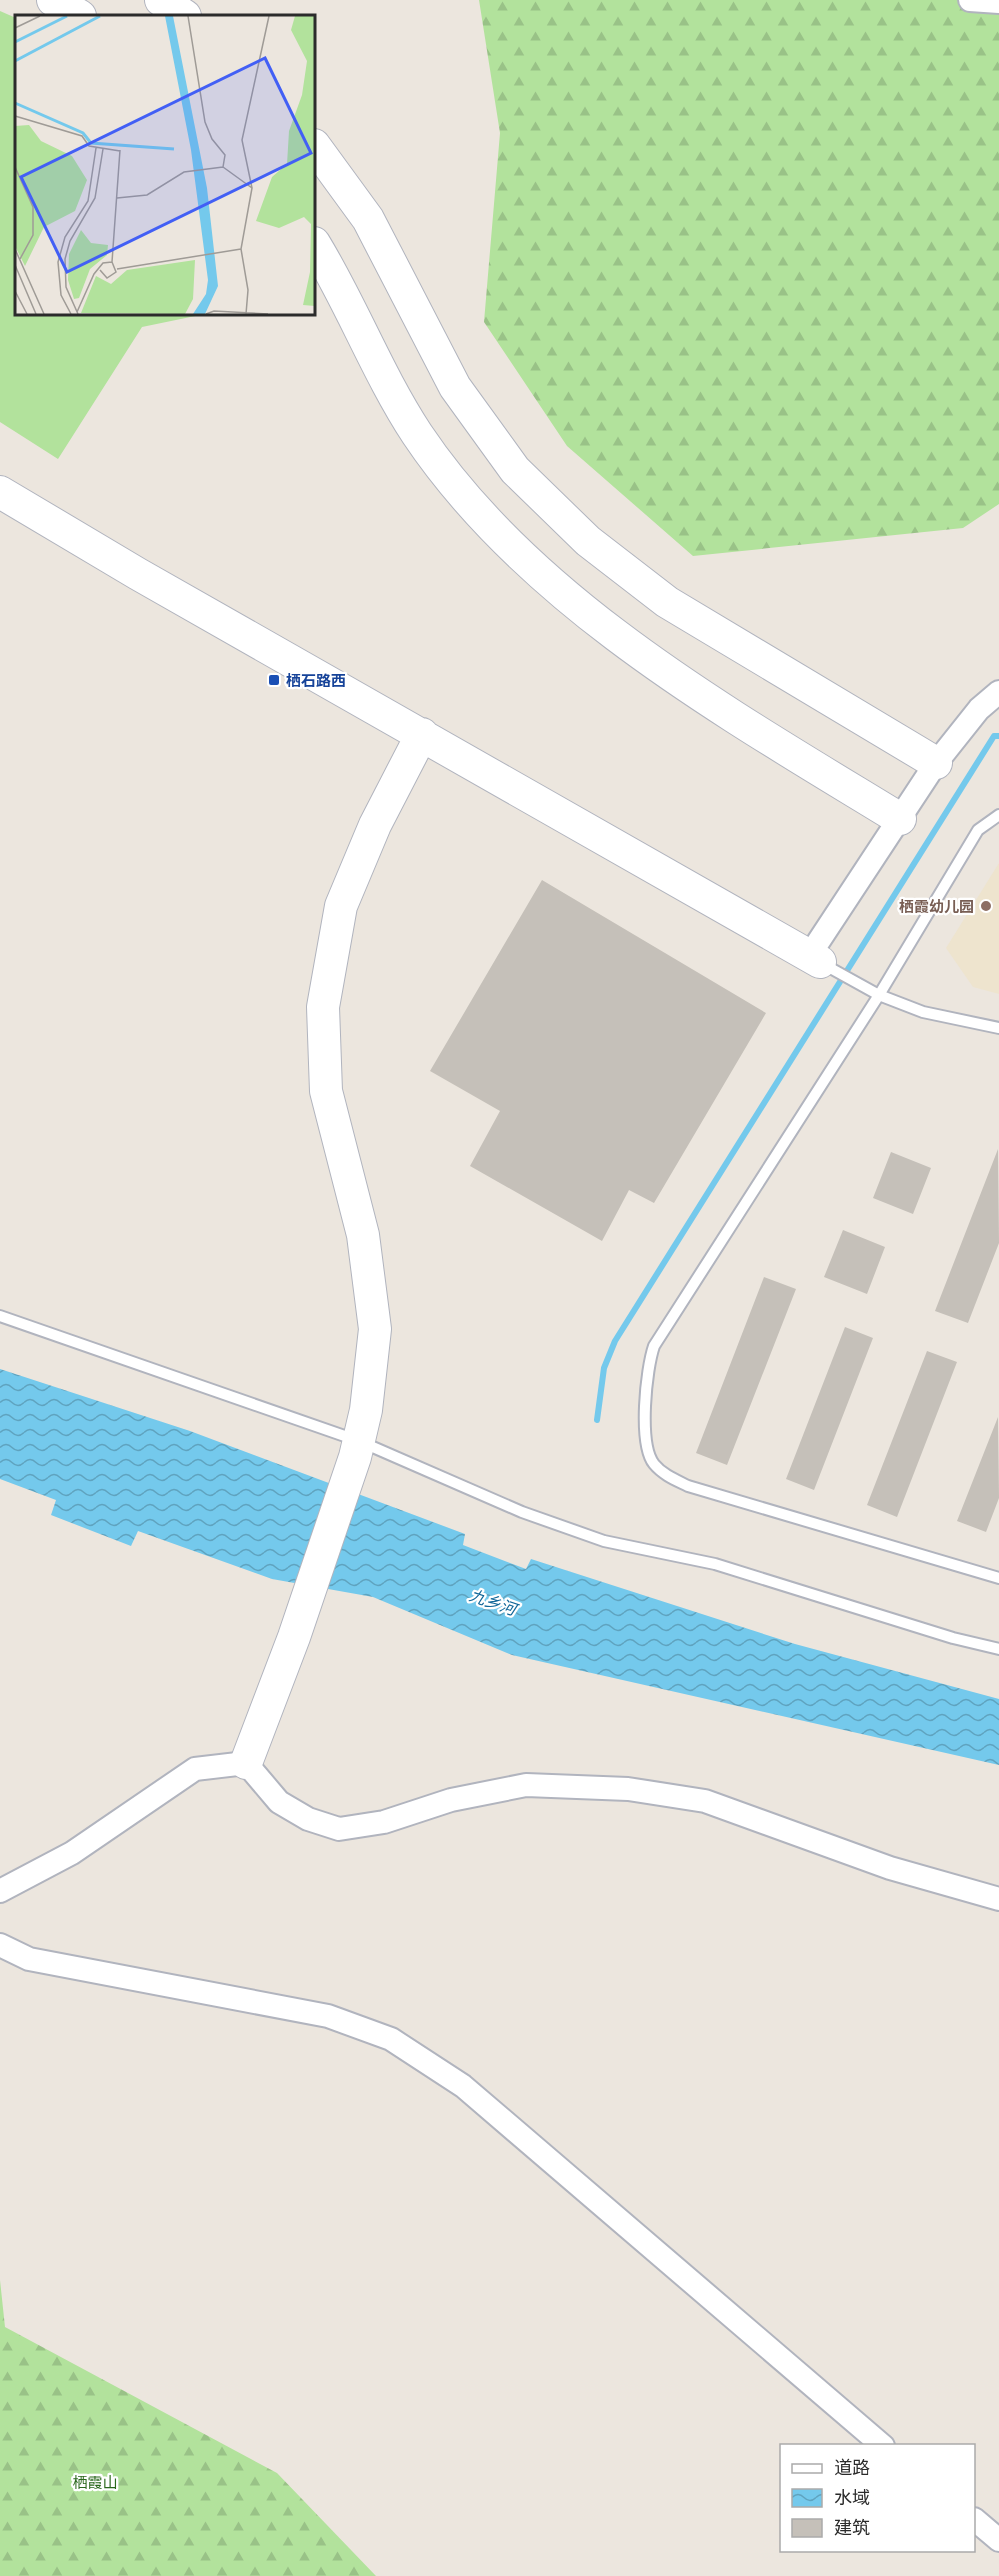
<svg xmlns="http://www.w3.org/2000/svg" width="999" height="2576" font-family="Ubuntu,'Noto Sans SC',sans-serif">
  <defs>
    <pattern id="forest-firs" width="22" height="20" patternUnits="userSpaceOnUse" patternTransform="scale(1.5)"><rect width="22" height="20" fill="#b2e29c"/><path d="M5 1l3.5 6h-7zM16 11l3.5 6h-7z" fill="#99c287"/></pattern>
    <pattern id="water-waves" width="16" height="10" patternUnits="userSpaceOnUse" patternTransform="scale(1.5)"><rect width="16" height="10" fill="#74c9ec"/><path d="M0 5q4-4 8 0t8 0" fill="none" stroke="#5fa3bf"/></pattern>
  </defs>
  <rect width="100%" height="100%" fill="#ece6de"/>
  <path fill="#eee4ce" d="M999,863V994L973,987L946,948Z"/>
  <path fill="#b2e29c" d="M0,11L16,18V314H205L142,327L58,459L0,422Z"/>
  <path fill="url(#forest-firs)" d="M479,0H999V504L963,528L693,556L567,446L484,322L500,133Z
    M0,2280L5,2327L277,2473L376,2576H0Z"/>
  <path fill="url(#water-waves)" d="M0,1369L190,1431L465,1534L463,1545L526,1569L531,1559L795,1644L999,1699V1765L512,1655L373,1597L272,1579L138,1531L131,1546L51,1515L56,1500L0,1479Z"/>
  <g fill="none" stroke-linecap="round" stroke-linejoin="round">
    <path stroke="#74c9ec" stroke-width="6" d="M597,1420L604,1368L615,1341L994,736H999"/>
  </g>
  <path fill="#c5c0b9" d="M542,880L766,1013L654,1203L629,1190L602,1241L470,1166L500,1111L430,1071Z
    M998,1149L999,1243L968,1323L935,1311Z
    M891,1152L931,1168L913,1214L873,1198Z
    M843,1230L885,1247L867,1294L824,1277Z
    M764,1277L796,1289L727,1465L696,1453Z
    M845,1327L873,1338L814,1490L786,1479Z
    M927,1351L957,1362L897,1517L867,1505Z
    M998,1417L999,1498L986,1532L957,1521Z"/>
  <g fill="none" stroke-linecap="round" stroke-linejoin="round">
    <g stroke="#b1b4be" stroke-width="14">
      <path id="lane" d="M999,815L978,830L879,995L654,1346C646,1369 638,1444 654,1464C663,1475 676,1480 688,1486L999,1578
        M823,964L879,995L923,1012L999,1028
        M0,1316L359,1441L522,1512L604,1541L715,1564L953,1638L999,1649"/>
    </g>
    <g stroke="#b1b4be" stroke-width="26">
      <path id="street" d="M970,0L999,2
        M809,956L936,763L979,709L999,692
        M0,1891L72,1853L195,1769L246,1763L279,1802L308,1819L339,1829L384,1822L451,1800L526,1785L628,1789L705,1801L890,1868L999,1899
        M0,1945L29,1959L328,2016L391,2039L463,2086L883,2446
        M974,2519L999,2540"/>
    </g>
    <g stroke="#b1b4be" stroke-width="34">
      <path id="secondary" d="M53,0L80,16
        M161,0L185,16
        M314,145L368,219L455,387L515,470L588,541L667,602L936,763
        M314,243C352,305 377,373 417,434C530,603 730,715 900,819
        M0,492L138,574L820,962
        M246,1763L294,1637L355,1457L366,1410L375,1329L363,1235L326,1091L323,1007L341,906L375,825L422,734"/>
    </g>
    <use href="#lane" stroke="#fff" stroke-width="10"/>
    <use href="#street" stroke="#fff" stroke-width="22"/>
    <use href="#secondary" stroke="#fff" stroke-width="32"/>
  </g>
  <rect fill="#1a4fb4" stroke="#fff" stroke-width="2" x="268" y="674" width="12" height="12" rx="3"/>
  <circle fill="#8d6e63" stroke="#fff" stroke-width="2" cx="986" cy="906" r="6"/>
  <g text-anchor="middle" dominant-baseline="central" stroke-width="4.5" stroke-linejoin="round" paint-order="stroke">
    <g font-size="15" font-weight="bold" fill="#164399" stroke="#fff" text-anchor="start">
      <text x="286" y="680">栖石路西</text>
    </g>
    <g font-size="15" font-weight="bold" fill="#785e54" stroke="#fff" text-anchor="end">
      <text x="974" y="906">栖霞幼儿园</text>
    </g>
    <g font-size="15" fill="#2a671c" stroke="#fff">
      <text x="95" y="2482">栖霞山</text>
    </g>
    <g font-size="16" font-style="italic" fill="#116799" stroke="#fff">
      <text transform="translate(493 1602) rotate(19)">九乡河</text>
    </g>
  </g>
  <g transform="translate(15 15)">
    <rect width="300" height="300" fill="#ece6de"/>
    <path d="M66,215L76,228L93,230L92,240L75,254L64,283L59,284L53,265L54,239ZM180,245L178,284L170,299L66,298L81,261L96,269L112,255Z" fill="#b2e29c"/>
    <path d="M280,1H300V291L288,290L295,257L296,209L289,202L264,213L241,206L257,162L272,149L274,116L287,80L292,46L276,15ZM14,110L26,126L57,141L72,165L60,196L29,212L10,251L0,231V111Z" fill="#b2e29c"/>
    <path d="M150,1H158L192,173L203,271L190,299H178L191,279L193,265L176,135Z" fill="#74c9ec"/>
    <path fill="none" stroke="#74c9ec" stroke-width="3" d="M0,27L52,1M0,46L85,1M0,88L68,118L76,128L159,134"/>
    <path fill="none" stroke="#9f9b96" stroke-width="1.5" d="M173,1L190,107L197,124L210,140L208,152M0,13L25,1M0,101L67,121L74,131L105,136M0,152L18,192V220L5,244M208,152L237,173L226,234L233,275L231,299M237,173L227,125L254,1M102,183L132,180L169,157L208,152M0,234L29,299M0,250L21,299M102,254L226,234M85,255L92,263L101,257L97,247L105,135M0,276L12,299M62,297L79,259L88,248L97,247M56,299L46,280L43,247L50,222L73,186L81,133M63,299L51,272L50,244L55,226L80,183L88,134M191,299L199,296L253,299"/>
    <path fill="#425ff5" fill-opacity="0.15" stroke="#425ff5" stroke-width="3" d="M250,43L296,138L52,257L6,162Z"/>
    <rect width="300" height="300" fill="none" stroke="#2b2b2b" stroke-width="3"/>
  </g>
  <rect x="780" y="2444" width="195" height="108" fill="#ffffff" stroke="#aaaaaa" stroke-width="1.5"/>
  <rect x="792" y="2464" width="30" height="9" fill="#ffffff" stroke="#aaaaaa" stroke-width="1.5"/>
  <text x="834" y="2474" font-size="18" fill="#2b2b2b">道路</text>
  <rect x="792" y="2489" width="30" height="18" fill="url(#water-waves)" stroke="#aaaaaa" stroke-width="1.5"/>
  <text x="834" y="2504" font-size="18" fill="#2b2b2b">水域</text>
  <rect x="792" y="2519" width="30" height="18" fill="#c5c0b9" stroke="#aaaaaa" stroke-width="1.5"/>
  <text x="834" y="2534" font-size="18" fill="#2b2b2b">建筑</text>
</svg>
